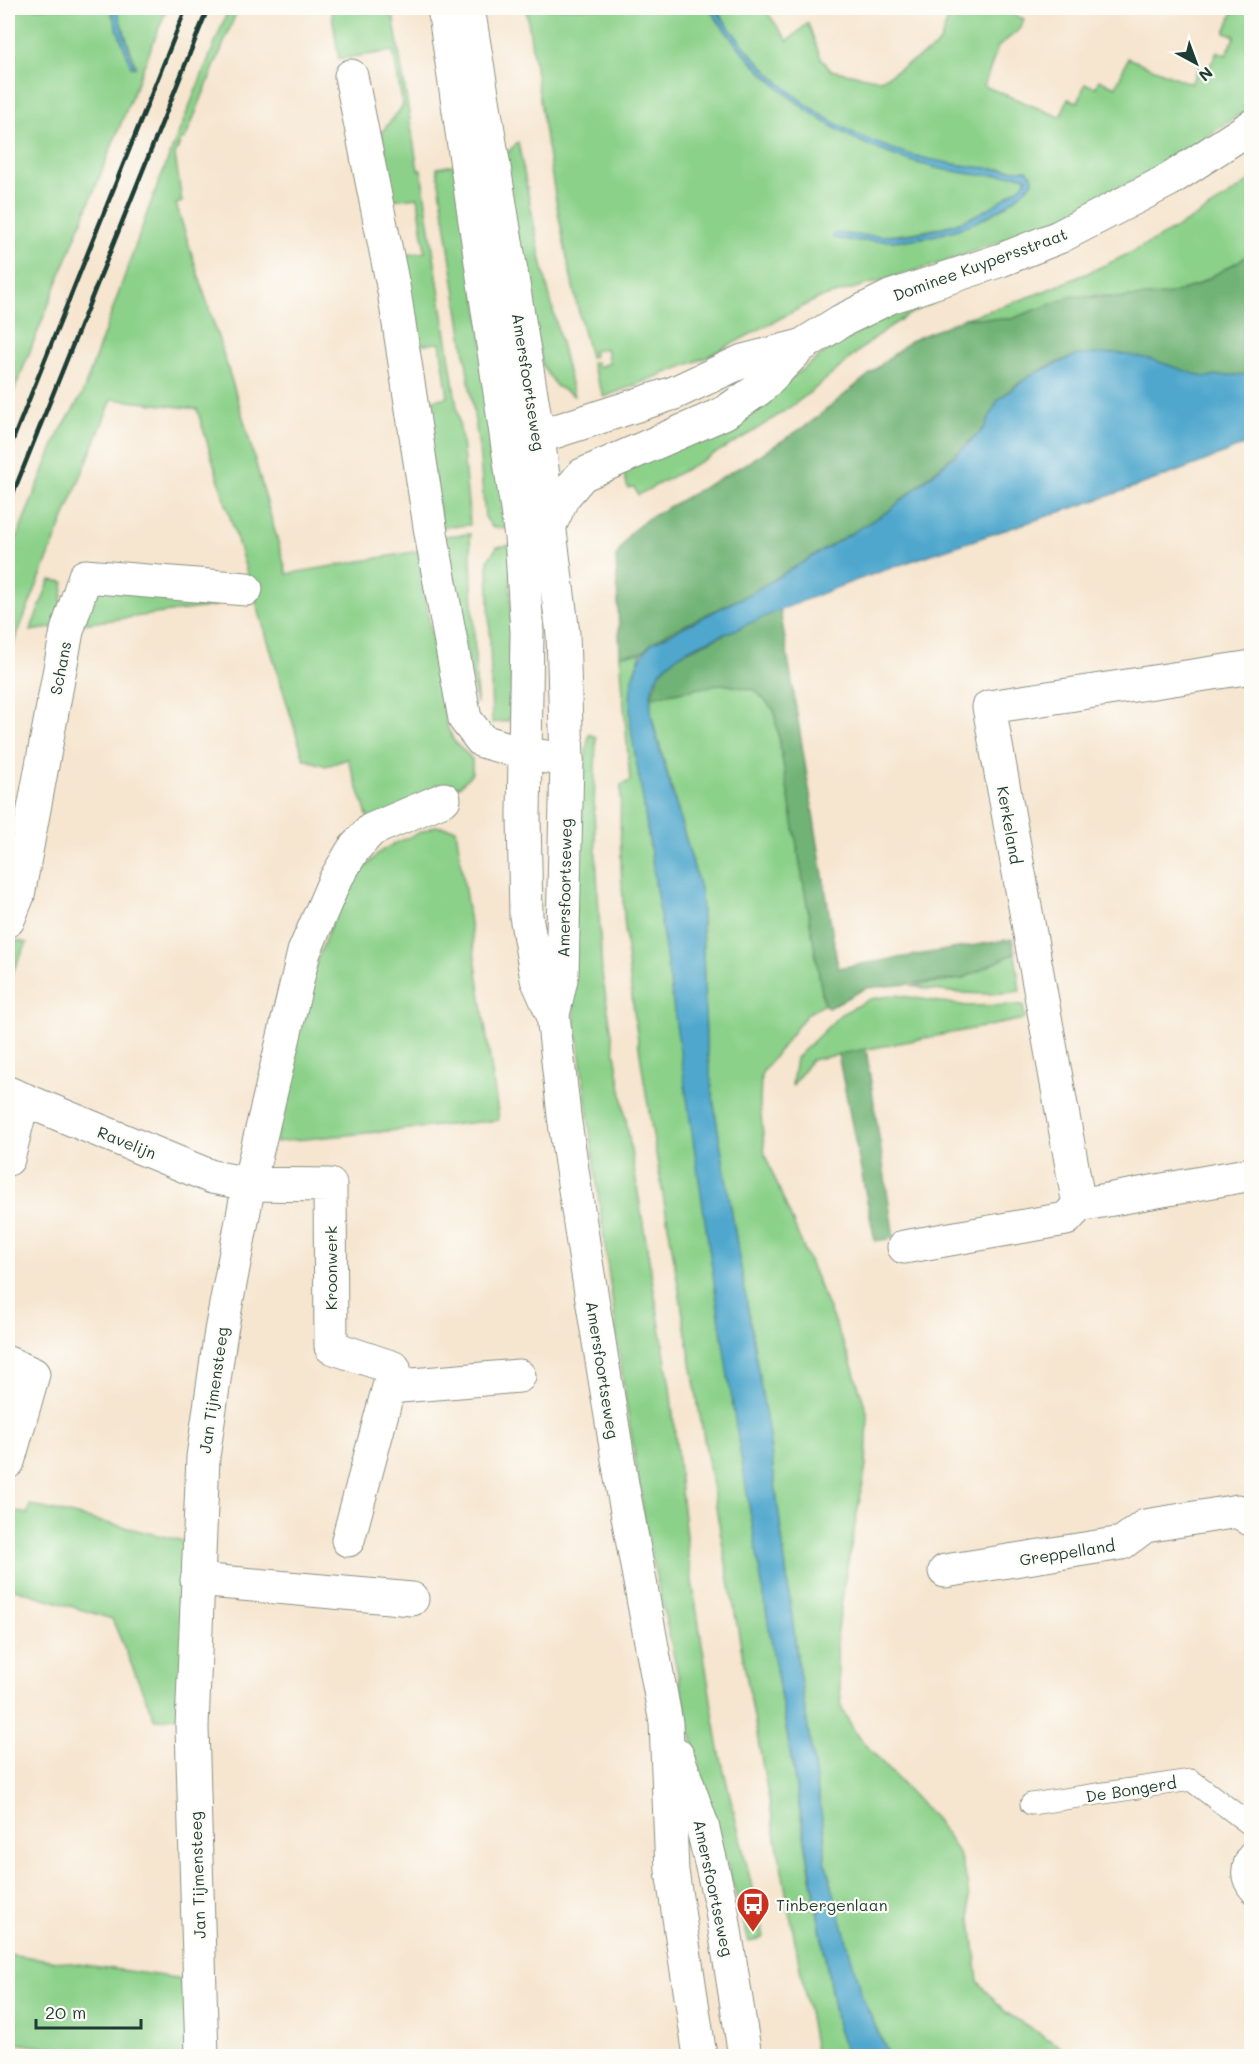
<svg xmlns="http://www.w3.org/2000/svg" width="1259" height="2064" font-family="Mali,sans-serif">
  <rect width="100%" height="100%" fill="#fdfcf7"/>
  <filter id="ink" filterUnits="userSpaceOnUse"><feTurbulence type="fractalNoise" baseFrequency=".0167" numOctaves="2"/><feDisplacementMap in="SourceGraphic" scale="12" xChannelSelector="R" yChannelSelector="G"/><feConvolveMatrix kernelMatrix="1 2 1 2 8 2 1 2 1" color-interpolation-filters="sRGB"/></filter>
  <filter id="wash" filterUnits="userSpaceOnUse"><feTurbulence type="fractalNoise" baseFrequency=".008" numOctaves="4" result="noise"/><feDisplacementMap in="SourceGraphic" scale="24" xChannelSelector="R" yChannelSelector="G"/><feGaussianBlur stdDeviation="1.35" result="paint"/><feColorMatrix in="noise" values="0 0 0 0 0 0 0 0 0 0 0 0 0 0 0 0 0 1.4 0 .05"/><feComposite in="paint" operator="in"/></filter>
  <g filter="url(#wash)">
    <rect width="100%" height="100%" fill="#f6e5cf"/>
    <path fill="#8cd18a" stroke="#56875f" stroke-width="1.5" d="M8,8H110L131,67L136,66L116,8H167L8,406Z
      M229,8H238L185,139L181,140L175,155L182,202L176,204L240,407L287,574L418,551L446,724L454,741L472,759V773L461,785L369,821L348,759L326,766L304,759L197,409L112,399L8,657V559L58,435L82,395L154,194Z
      M331,8H392L418,170H421L462,441L470,525L442,527L423,402L448,397L440,343L414,345L401,256L425,252L418,197L392,200L381,133L403,106L393,51L339,59Z
      M526,8H709C764,89 840,146 937,168C952,171 968,174 982,175C996,176 1016,172 1027,178C1024,186 1014,191 1007,196C956,235 895,236 834,238C903,248 982,236 1033,182L1032,175L1027,170C890,168 794,123 715,8H764L788,41L808,23L820,56L830,70L881,80L933,49L940,42L952,8H998L1024,19L1021,28L998,47L984,86L1060,117L1068,99L1078,102L1085,84L1096,87L1099,80L1116,87L1128,58L1191,84L1199,66L1209,69L1217,51L1226,55L1235,36L1225,32L1233,12L1224,8H1251V107L1161,167L1053,222L939,264L817,299L707,357L604,397L591,363L596,362L598,367L609,363L606,348L593,351L594,356L590,357C559,242 544,125 526,8Z
      M518,142L542,265L574,396L556,386L542,365L501,159Z
      M458,164L509,529L492,527L485,517L479,448L437,168Z
      M1251,180V254L1195,286L1166,295L1120,298L1096,295L1011,319L965,318C1065,289 1166,241 1251,180Z
      M941,296L942,299C875,325 849,366 793,405C744,440 690,467 638,495L634,487L628,488L622,468L784,383L827,351L883,318Z
      M470,534L477,704L444,536Z
      M510,545L512,718L507,721L492,723L488,560L497,547Z
      M50,580L64,582L57,627L30,631Z
      M100,584L208,593L216,606L81,624Z
      M641,653L632,678L630,706L643,800C704,1209 764,1618 837,2025L847,2056H816C768,1791 717,1526 674,1260C648,1102 615,945 621,785L630,781L620,655Z
      M722,684L755,690L774,710L824,1004L807,1014L761,1074L760,1106L765,1155L850,1360L868,1415L866,1466L844,1584L837,1638V1662L842,1709L858,1737L936,1820L959,1854L967,1882L978,1981L1005,2012L1075,2056H889L862,1997L846,1947L825,1860V1838L798,1664L769,1436L715,1112L706,1041L701,892L650,711L651,697Z
      M589,734L596,737L594,811L602,974L670,1387L688,1556L719,1750L764,1937L749,1942L696,1754L648,1541L624,1390L572,995L578,800Z
      M435,826L456,829L499,1120L276,1142C289,1059 315,913 377,855C389,843 419,834 435,826Z
      M14,940L27,943L8,981V958Z
      M1015,953L1020,991C983,997 947,993 911,986L962,979Z
      M896,995L967,1006L1023,1005L1025,1019L811,1060L792,1086L796,1058L841,1014L870,999Z
      M30,1505L188,1542L186,1715L155,1720L112,1619L8,1587V1510L28,1514Z
      M8,1954L190,1980L194,2056H106L8,2042Z"/>
    <path fill="#71b376" stroke="#487855" stroke-width="1.5" d="M1251,254V374L1204,377L1150,359L1095,355H1077L1046,367L1017,384L998,400L984,428L889,511L753,592L668,633L652,643L641,653L620,655L616,557L630,533L647,519L749,462L810,423L910,341L965,318L1011,319L1072,296L1120,298L1166,295L1195,286Z
      M780,609L838,968L1012,939L1015,953L962,979L866,988L828,1008L824,1004L774,710L755,690L722,684L651,697L660,672L677,656Z
      M866,1049L894,1238L875,1241L838,1054Z"/>
    <path fill="#50a7cd" stroke="#387280" stroke-width="1.5" d="M110,8H116L135,68L131,67Z
      M709,8H715C792,120 892,169 1027,170L1032,175L1033,182C982,236 904,248 834,238L832,236L835,233C895,241 958,234 1007,196C1014,191 1024,186 1027,178C1016,172 996,176 982,175C968,174 952,171 937,168C840,146 764,89 709,8Z
      M1117,353L1150,359L1204,377L1251,374V442C1086,513 908,551 744,626C716,639 682,646 661,671C645,690 651,715 656,736L701,892L706,1041L715,1112L769,1436L798,1664L825,1838V1860L862,1997L889,2056H847L837,2025L771,1640L728,1377L643,800C636,751 613,682 652,643L753,592L889,511L965,447L984,428L998,400L1031,375L1077,355Z"/>
  </g>
  <g filter="url(#ink)">
    <g fill="none" stroke-linecap="round" stroke-linejoin="round">
      <g stroke="#8a9182" stroke-width="23">
        <path id="lane" d="M1031,1804L1191,1780L1252,1826
          M1252,1849C1241,1864 1238,1878 1252,1893"/>
      </g>
      <g stroke="#8a9182" stroke-width="35">
        <path id="street" d="M351,76L394,291L431,533L465,719L482,741L526,754L567,760
          M520,460L538,437L674,393L743,361L801,346
          M550,525L563,497L582,475L724,413L759,389L801,346L841,321L890,297L1001,260L1059,237L1169,180L1252,126
          M8,920L18,895L67,631L85,576L246,589
          M8,1093L212,1177L249,1184L330,1185L331,1347L394,1368L348,1540
          M8,1159L23,1099
          M1079,1205L989,707L1252,667
          M904,1247L1066,1219L1079,1205L1252,1174
          M8,1363L33,1374L8,1462
          M389,1387L519,1376
          M945,1571L1122,1543L1145,1526L1238,1511L1252,1520
          M197,1580L412,1599
          M202,2056L192,1727L203,1457L221,1331L249,1184L304,952L335,880L353,850L371,830L444,799"/>
      </g>
      <g stroke="#8a9182" stroke-width="35">
        <path id="primary" d="M444,8L521,537L527,632L524,816L526,916L537,979L553,1015L564,1116L583,1243L622,1484L666,1723L672,1871L700,2056
          M468,8L538,437L563,634L567,760L562,975L553,1015
          M677,1755L702,1825L721,1905L745,2056"/>
      </g>
      <use href="#lane" stroke="#fff" stroke-width="21"/>
      <use href="#street" stroke="#fff" stroke-width="33"/>
      <use href="#primary" stroke="#fff" stroke-width="33"/>
      <path stroke="#1f3d34" stroke-width="4.5" d="M8,452L186,8
        M8,506L208,8"/>
    </g>
  </g>
  <defs>
    <g id="bus-pin" transform="scale(1.725)"><path d="M0 17L-7.5 6A9.5 9.5 0 1 1 7.5 6Z" fill="#c8321e" stroke="#fdfcf7"/><path d="M-5-6H5V4H4V6H2V4H-2V6H-4V4H-5ZM-3.5-4V0h7V-4ZM-3.5 1.2v1.5H-2V1.2ZM2 1.2v1.5H3.5V1.2Z" fill="#fff"/></g>
  </defs>
  <g fill-rule="evenodd">
    <use href="#bus-pin" x="753" y="1904"/>
  </g>
  <g text-anchor="middle" dominant-baseline="central" stroke-width="4.5" stroke-linejoin="round" paint-order="stroke">
    <g font-size="16" fill="#1f3d34" stroke="#fdfcf7">
      <text transform="translate(980 264) rotate(-20)">Dominee Kuypersstraat</text>
      <text transform="translate(529 382) rotate(81)">Amersfoortseweg</text>
      <text transform="translate(60 668) rotate(-79)">Schans</text>
      <text transform="translate(1010 825) rotate(80)">Kerkeland</text>
      <text transform="translate(564 888) rotate(-89)">Amersfoortseweg</text>
      <text transform="translate(127 1142) rotate(22)">Ravelijn</text>
      <text transform="translate(330 1268) rotate(-90)">Kroonwerk</text>
      <text transform="translate(603 1370) rotate(81)">Amersfoortseweg</text>
      <text transform="translate(213 1390) rotate(-82)">Jan Tijmensteeg</text>
      <text transform="translate(1067 1552) rotate(-9)">Greppelland</text>
      <text transform="translate(1131 1789) rotate(-9)">De Bongerd</text>
      <text transform="translate(197 1875) rotate(-92)">Jan Tijmensteeg</text>
      <text transform="translate(714 1888) rotate(78)">Amersfoortseweg</text>
    </g>
    <g font-size="16" fill="#1f3d34" stroke="#fdfcf7" text-anchor="start">
      <text x="776" y="1904">Tinbergenlaan</text>
    </g>
  </g>
  <rect width="1259" height="2064" fill="none" stroke="#fdfcf7" stroke-width="30"/>
  <g transform="translate(1196 63) rotate(139)" stroke="#fdfcf7" stroke-width="4.5" paint-order="stroke">
  <path d="M0-4.5L10 22L0 15L-10 22Z" fill="#1f3d34"/>
  <text y="-9" font-size="16" font-weight="bold" text-anchor="middle" fill="#1f3d34">N</text>
  </g>
  <path d="M36 2019v9h105v-9" fill="none" stroke="#1f3d34" stroke-width="3"/>
  <text x="45" y="2019" font-size="18" fill="#1f3d34" stroke="#fdfcf7" stroke-width="4.5" paint-order="stroke">20 m</text>
</svg>
